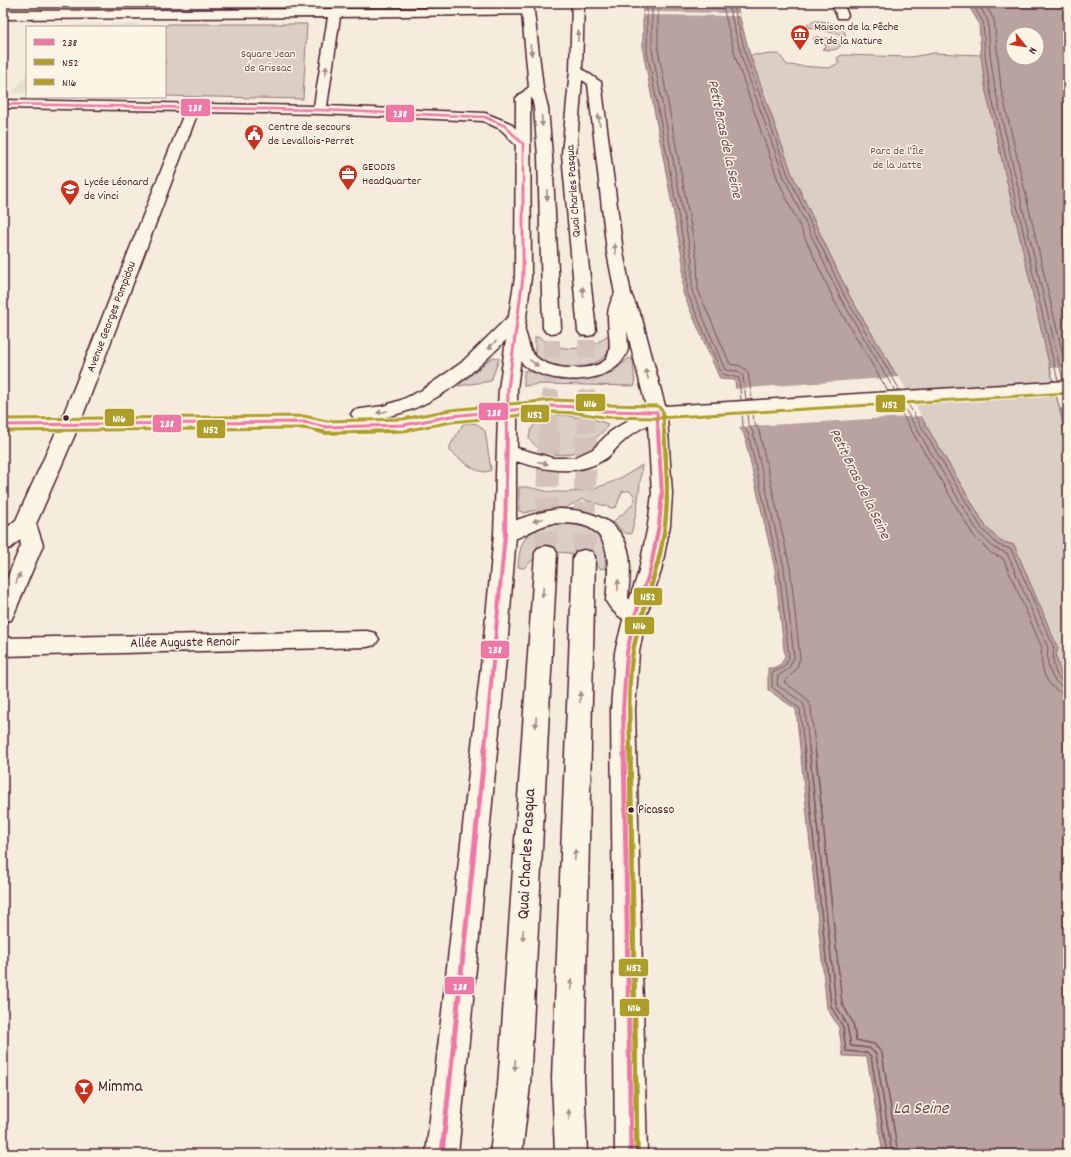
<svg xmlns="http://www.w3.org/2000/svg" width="1071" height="1157" font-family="Dekko,sans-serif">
  <rect width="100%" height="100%" fill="#f5ecde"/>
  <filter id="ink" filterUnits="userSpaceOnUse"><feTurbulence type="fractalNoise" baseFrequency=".025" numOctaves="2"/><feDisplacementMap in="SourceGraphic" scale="8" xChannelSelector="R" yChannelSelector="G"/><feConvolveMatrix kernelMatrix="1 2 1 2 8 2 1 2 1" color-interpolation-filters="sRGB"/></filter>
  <g filter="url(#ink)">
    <path fill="#e8ddd0" d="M168,24L165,28L58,27L60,25Z
      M27,73V93H12L17,87Z"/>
    <path fill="#dbcec4" stroke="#927678" d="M814,21C824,21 844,23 846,36L809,27L807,25Z
      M168,24H307L303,99L165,96V28Z
      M816,37L832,39L841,45C837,52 829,50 822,49L826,47V45L813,39Z
      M934,53L981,55L986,91L1060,408L1068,446V681C1059,674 1053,660 1058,649L1014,545L1000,541L986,527L849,295L792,174L750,55L779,54L787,65L829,68L839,63L837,58L842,55L911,57Z
      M606,336H609L608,353C592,373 553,372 535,354V337C542,337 546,342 552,345C570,351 592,350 606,336Z
      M494,357L499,359L491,381L458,386L490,359Z
      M629,358L633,360L635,386L541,384L524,386V371L527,370L553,380L579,381L598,378L613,372Z
      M563,415L596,420L608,424C606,430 600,434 596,438C577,458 548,462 529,439C530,420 546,416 563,415Z
      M471,423L477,424L485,431L491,470C480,478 459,458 450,451V446L463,424Z
      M642,465L637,509L631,534L625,533L613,522C616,517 644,503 631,492C628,490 625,491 622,492L616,507L612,508L582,499L565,508H544L524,513L519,511V487C531,486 543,492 556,492C588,494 616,483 642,465Z
      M552,524C567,523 599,525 604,543C607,551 605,560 605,568L601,569C580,550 544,544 524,568L518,567C520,541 524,531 552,524Z"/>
    <path fill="#b8a39e" stroke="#8c6e70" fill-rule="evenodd" d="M643,3H736L750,55L792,174L849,295L986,527L1000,541L1014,545L1058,649L1056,655L1061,675L1068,681V1154H883L867,1057L843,1056L839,1028L827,1008L796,709L768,690V668H773L781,664L785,657L775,569L744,434L740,428L735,380L720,379L683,293V262L643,51Z
      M967,3H1068V446L986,91L981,55L979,23ZM1013,34H1037V58H1013Z"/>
    <path fill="#f5ecde" d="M643,12L739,13L740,16L643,15Z
      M1068,367V408H1060L1051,368Z
      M899,377L922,416L737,427L734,389Z"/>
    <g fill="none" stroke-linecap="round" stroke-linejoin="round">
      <path stroke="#765459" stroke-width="1" d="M647,3V51L687,261V292L722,374L739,378L741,400
        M652,3V50L692,260V291L725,370L738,371L743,376L746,400
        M658,3V49L697,259L698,290L730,364L741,366L748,372L752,400
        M722,3L736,59L778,180L835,302L888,391
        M728,3L742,58L784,177L841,299L895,391
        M733,3L746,56L788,175L845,297L900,390
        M972,3L983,22L985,54L990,90L1058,381
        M978,3L988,21L990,54L995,89L1063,380
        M985,3L994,20L1001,88L1068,377
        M896,404L973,535L991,553L1003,558L1042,648C1039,668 1046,690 1068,695
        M902,404L978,532L994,548L1007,553L1048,648C1046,664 1050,684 1068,689
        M908,404L982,529L998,545L1011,549L1054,648C1052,662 1053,679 1068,684
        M742,413L743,426L748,433L779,569L789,658L784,667L772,673V687L800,709L804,748
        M747,413L748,424L753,432L784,568L794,658L788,669L778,676L777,685L802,702L805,708L809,748
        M753,413L754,422L759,431L790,567L800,658L796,670L784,682L806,698L811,707L815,748"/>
      <path stroke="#765459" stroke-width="1.5" d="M804,747L831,1006L843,1027L846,1051L867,1053L871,1056L887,1154
        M809,747L836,1005L847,1025L851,1046L869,1048L876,1054L892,1154
        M815,747L842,1003L853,1023L856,1040L874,1044L882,1053L898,1154"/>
      <path stroke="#d3c3ba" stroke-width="17" stroke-dasharray="17 8" stroke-linecap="butt" d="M549,432L552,328
        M586,432L587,331"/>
      <path stroke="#d3c3ba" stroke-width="22" stroke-dasharray="22 11" stroke-linecap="butt" d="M546,553L549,431
        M584,557L586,431"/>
      <g stroke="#4a1f2b" stroke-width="3">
        <path id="minor" d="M831,3H843L848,15L846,18H838Z
          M528,8L532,10L534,12L532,14L340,17L327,106L485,113L510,123L528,141L530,144L528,147C514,150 510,136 500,129C495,126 488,124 483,121L320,114L198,112L80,423L36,524L43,545L14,614L11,620L3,622V588L21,545L20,540L11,548L3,550V531L16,520L60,423L185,111L3,108V100L314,106L328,17L3,19V11Z
          M623,289L629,290L631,294L626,311L628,349C618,388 543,387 520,361C512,352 510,341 507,330L510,326L516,325L522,326C528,334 527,344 532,352C540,365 563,369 577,368C621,366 608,346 608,316C608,307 612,298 617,290Z
          M559,509C591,510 623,520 629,555C631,569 629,584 628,598L643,610L646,616L643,622C628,626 613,614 606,601C608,573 616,530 577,524C566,523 554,522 543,526C528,531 514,544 498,540L494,535C503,521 543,511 559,509Z
          M367,631L375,633L379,639L375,645L367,647L3,656V638Z"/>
      </g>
      <g stroke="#4a1f2b" stroke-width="3">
        <path id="major" d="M521,3H533L543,88L548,108L552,156L561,328L558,332L552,333L546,332L543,328L538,156L534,108L532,98L530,99L531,277L517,389V404L553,400L579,401L603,405L646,406L624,319L615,294L607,252L588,84L582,80L576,154L596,331L593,335L587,336L581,335L578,331L562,154L570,70L572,3H584L582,69L601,82L623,252L631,294L642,319L665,406L1068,381V393L667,417L672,494L670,525L661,571L646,616L639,652L635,710L647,1154H615L611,710L615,652L624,616L639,571L648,525L652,494L648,425C639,429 630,435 623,442C617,446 613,453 608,457C580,477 547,471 516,461V535L507,648L458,1154H426L483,648L494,535L498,417L451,422L404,431L326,433L304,428L3,431V419L304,416L326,421L404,419L451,410L498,406L499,389L506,340C471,376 430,411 379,418C370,419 363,420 354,418L351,414L354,410L383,406L401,400L422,390L461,363L509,316L515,277L516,98L529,87ZM553,412C580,413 606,417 633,417L610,432L593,449L574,458H553L517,448V415Z
          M546,546L554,548L557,553L530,1085L522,1154H490L498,1085L535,553L538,548Z
          M584,550L592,552L595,557L584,1078L587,1154H555L552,1078L573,557L576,552Z"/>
      </g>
      <use href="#minor" fill="#fcf5e5" fill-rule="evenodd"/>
      <use href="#major" fill="#fcf5e5" fill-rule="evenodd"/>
      <g stroke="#fcf5e5" stroke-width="4.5">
        <path id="bus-1-far3" d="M3,104L320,110L485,117L505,126L523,144
          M523,144V189"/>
      </g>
      <g stroke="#fcf5e5" stroke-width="5.5">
        <path id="bus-1-far2" d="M657,412L658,432
          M3,425L304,422L326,427L404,425L451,416L553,406L579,407L603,411L657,412
          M507,432L508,389L523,277V188"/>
      </g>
      <g stroke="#fcf5e5" stroke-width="7">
        <path id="bus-1-far1" d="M485,748L505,535L507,431
          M624,748L623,710L627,652L635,616L650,571L659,525L662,494L658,431"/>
      </g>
      <g stroke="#fcf5e5" stroke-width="8">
        <path id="bus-1" d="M624,747L631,1154
          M442,1154L485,747"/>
      </g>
      <g stroke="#fcf5e5" stroke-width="5.5">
        <path id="bus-2-far2" d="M663,412L664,432
          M3,431L303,428L323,432
          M355,432L404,431L452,422L553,412L578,413L603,417L657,418L1068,393"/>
      </g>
      <g stroke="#fcf5e5" stroke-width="7">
        <path id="bus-2-far1" d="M318,431L326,433L394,431
          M630,748C629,718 628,680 633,651C642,608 660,568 665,525C669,494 666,463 664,431"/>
      </g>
      <g stroke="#fcf5e5" stroke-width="8">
        <path id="bus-2" d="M630,747L637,1154"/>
      </g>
      <g stroke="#fcf5e5" stroke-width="5.5">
        <path id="bus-3-far2" d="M3,419L304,416L327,421L403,419L450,410L553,400L579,401L604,405L658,406L663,412L664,432"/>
      </g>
      <g stroke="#fcf5e5" stroke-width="7">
        <path id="bus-3-far1" d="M630,748C629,718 628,680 633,651C642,608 660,568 665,525C669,494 666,463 664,431"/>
      </g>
      <g stroke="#fcf5e5" stroke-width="8">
        <path id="bus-3" d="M630,747L637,1154"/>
      </g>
      <use href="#bus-1-far3" stroke="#ed78a6" stroke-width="2.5"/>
      <use href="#bus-1-far2" stroke="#ed78a6" stroke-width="3"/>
      <use href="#bus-1-far1" stroke="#ed78a6" stroke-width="4"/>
      <use href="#bus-1" stroke="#ed78a6" stroke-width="5"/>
      <use href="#bus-2-far2" stroke="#ad9e2a" stroke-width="3"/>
      <use href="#bus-2-far1" stroke="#ad9e2a" stroke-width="4"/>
      <use href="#bus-2" stroke="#ad9e2a" stroke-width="5"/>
      <use href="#bus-3-far2" stroke="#ad9e2a" stroke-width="3"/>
      <use href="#bus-3-far1" stroke="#ad9e2a" stroke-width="4"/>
      <use href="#bus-3" stroke="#ad9e2a" stroke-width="5"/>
    </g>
    <defs><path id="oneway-solid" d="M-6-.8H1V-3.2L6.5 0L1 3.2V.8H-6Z"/></defs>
    <g fill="#a38a88">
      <use href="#oneway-solid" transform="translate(578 36) rotate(-88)"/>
      <use href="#oneway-solid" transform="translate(531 50) rotate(82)"/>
      <use href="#oneway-solid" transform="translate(326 71) rotate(-82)"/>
      <use href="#oneway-solid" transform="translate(599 120) rotate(-97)"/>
      <use href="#oneway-solid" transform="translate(542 121) rotate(85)"/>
      <use href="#oneway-solid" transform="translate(547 195) rotate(88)"/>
      <use href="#oneway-solid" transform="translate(615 249) rotate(-98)"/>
      <use href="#oneway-solid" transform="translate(583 292) rotate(-96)"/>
      <use href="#oneway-solid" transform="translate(492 345) rotate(136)"/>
      <use href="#oneway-solid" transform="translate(534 363) rotate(35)"/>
      <use href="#oneway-solid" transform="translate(647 374) rotate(-104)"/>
      <use href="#oneway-solid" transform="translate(382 412) rotate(170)"/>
      <use href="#oneway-solid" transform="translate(543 463) rotate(14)"/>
      <use href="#oneway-solid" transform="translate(538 520) rotate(162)"/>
      <use href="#oneway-solid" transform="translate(18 578) rotate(-67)"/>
      <use href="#oneway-solid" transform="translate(618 585) rotate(-88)"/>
      <use href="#oneway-solid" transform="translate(543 592) rotate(93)"/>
      <use href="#oneway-solid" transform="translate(580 697) rotate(-88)"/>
      <use href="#oneway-solid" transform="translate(536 722) rotate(93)"/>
      <use href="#oneway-solid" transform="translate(575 855) rotate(-88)"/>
      <use href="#oneway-solid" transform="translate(523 935) rotate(93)"/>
      <use href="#oneway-solid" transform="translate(571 985) rotate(-88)"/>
      <use href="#oneway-solid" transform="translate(515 1065) rotate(93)"/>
      <use href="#oneway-solid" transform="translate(569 1115) rotate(-92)"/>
    </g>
  </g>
  <defs>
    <g id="museum-pin" transform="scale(1)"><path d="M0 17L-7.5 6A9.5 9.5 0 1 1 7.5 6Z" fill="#c8321e" stroke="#fcf5e5"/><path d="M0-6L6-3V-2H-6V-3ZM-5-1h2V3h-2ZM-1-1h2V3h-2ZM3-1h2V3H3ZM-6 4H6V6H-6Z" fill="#fff"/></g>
    <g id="civic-pin" transform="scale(1)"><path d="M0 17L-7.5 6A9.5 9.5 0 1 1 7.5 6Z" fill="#c8321e" stroke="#fcf5e5"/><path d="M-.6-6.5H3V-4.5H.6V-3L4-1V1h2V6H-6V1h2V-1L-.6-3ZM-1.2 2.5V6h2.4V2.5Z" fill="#fff"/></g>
    <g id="office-pin" transform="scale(1)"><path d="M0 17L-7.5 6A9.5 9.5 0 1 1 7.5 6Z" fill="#c8321e" stroke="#fcf5e5"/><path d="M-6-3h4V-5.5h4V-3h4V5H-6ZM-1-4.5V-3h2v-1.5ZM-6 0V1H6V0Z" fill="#fff"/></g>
    <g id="school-pin" transform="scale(1)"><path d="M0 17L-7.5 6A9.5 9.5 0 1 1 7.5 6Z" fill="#c8321e" stroke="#fcf5e5"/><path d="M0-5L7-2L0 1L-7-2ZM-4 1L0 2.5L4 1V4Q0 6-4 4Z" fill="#fff"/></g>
    <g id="bar-pin" transform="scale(1)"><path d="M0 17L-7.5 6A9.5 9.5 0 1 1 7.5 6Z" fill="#c8321e" stroke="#fcf5e5"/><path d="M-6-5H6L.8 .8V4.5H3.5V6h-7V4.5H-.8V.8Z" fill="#fff"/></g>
  </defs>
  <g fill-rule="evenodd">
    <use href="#museum-pin" x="800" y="34"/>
    <use href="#civic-pin" x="254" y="134"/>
    <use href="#office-pin" x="348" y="174"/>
    <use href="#school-pin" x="70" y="189"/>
    <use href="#bar-pin" x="84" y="1088"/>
  </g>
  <g fill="#4a1f2b" stroke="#fcf5e5" stroke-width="1.5">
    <circle cx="66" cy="418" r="3.5"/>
    <circle cx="631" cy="810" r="3.5"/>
  </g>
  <g text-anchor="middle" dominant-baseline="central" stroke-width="3" stroke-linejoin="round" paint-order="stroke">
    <g font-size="12" fill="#4a1f2b" stroke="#fcf5e5" text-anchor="start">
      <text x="814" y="27">Maison de la Pêche<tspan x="814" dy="14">et de la Nature</tspan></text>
      <text x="268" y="127">Centre de secours<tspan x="268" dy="14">de Levallois-Perret</tspan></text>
      <text x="362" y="167">GEODIS<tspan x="362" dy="14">HeadQuarter</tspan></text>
      <text x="84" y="182">Lycée Léonard<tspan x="84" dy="14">de Vinci</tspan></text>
    </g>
    <g font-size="12" fill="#6e4b51" stroke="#fcf5e5">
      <text x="268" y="54">Square Jean<tspan x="268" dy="14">de Grissac</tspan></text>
      <text x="897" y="151">Parc de l'Île<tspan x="897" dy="14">de la Jatte</tspan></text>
    </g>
    <g font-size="12" fill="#4a1f2b" stroke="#fcf5e5">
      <text transform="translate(574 191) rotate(-94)">Quai Charles Pasqua</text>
      <text transform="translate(112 317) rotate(-69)">Avenue Georges Pompidou</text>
    </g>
    <g font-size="13" fill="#4a1f2b" stroke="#fcf5e5" text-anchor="start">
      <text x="638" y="810">Picasso</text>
    </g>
    <g font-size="14" fill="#4a1f2b" stroke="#fcf5e5">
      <text transform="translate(185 643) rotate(-1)">Allée Auguste Renoir</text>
    </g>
    <g font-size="15" font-style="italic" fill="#704d53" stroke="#fcf5e5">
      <text transform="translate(724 139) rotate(78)">Petit Bras de la Seine</text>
      <text transform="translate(859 484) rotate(64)">Petit Bras de la Seine</text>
    </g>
    <g font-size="17" fill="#4a1f2b" stroke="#fcf5e5">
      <text transform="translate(528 854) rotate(-87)">Quai Charles Pasqua</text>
    </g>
    <g font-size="17" fill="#4a1f2b" stroke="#fcf5e5" text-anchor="start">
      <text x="98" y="1088">Mimma</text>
    </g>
    <g font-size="18" font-style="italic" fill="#704d53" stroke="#fcf5e5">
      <text x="921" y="1109">La Seine</text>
    </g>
  </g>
  <g stroke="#fcf5e5" stroke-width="1.5">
    <rect x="180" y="98" width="31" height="19" rx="4" fill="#ed78a6"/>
    <rect x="385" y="104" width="30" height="19" rx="4" fill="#ed78a6"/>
    <rect x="575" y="393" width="31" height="19" rx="4" fill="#ad9e2a"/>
    <rect x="875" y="394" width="31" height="19" rx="4" fill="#ad9e2a"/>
    <rect x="478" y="402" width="31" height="19" rx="4" fill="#ed78a6"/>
    <rect x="520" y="404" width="30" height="19" rx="4" fill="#ad9e2a"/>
    <rect x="104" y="408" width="31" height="19" rx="4" fill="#ad9e2a"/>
    <rect x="152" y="414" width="30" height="19" rx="4" fill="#ed78a6"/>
    <rect x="196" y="419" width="30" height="20" rx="4" fill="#ad9e2a"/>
    <rect x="633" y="587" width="30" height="19" rx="4" fill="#ad9e2a"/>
    <rect x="624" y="616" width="31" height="19" rx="4" fill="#ad9e2a"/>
    <rect x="480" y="640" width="30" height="19" rx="4" fill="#ed78a6"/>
    <rect x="618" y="958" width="31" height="19" rx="4" fill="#ad9e2a"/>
    <rect x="444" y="976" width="31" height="19" rx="4" fill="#ed78a6"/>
    <rect x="619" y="998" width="31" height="19" rx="4" fill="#ad9e2a"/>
  </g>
  <g font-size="11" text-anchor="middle" font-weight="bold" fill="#fff">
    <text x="195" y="111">238</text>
    <text x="400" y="117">238</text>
    <text x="590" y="407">N16</text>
    <text x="890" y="408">N52</text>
    <text x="494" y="416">238</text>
    <text x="535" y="418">N52</text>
    <text x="119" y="422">N16</text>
    <text x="167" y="427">238</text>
    <text x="211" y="433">N52</text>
    <text x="648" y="600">N52</text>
    <text x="639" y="629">N16</text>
    <text x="495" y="653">238</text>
    <text x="634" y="971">N52</text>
    <text x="460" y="990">238</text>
    <text x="634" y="1011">N16</text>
  </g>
  <rect width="1071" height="1157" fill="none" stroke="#fcf5e5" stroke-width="16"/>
  <rect x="8" y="8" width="1055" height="1141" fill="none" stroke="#4a1f2b" stroke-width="1.5" filter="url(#ink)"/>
  <rect x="26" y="26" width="140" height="72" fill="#fcf5e5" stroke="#b59f9b"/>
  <rect x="34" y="39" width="20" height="6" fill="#ed78a6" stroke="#b59f9b"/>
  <text x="62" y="46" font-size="12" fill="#4a1f2b">238</text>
  <rect x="34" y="59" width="20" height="6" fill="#ad9e2a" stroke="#b59f9b"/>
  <text x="62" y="66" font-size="12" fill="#4a1f2b">N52</text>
  <rect x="34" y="79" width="20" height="6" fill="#ad9e2a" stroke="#b59f9b"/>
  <text x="62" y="86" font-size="12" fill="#4a1f2b">N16</text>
  <g transform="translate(1025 46) rotate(120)"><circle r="19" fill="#fcf5e5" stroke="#b59f9b"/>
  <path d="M0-3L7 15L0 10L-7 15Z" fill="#c8321e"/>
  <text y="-6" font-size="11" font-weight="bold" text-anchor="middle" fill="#4a1f2b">N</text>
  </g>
</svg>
